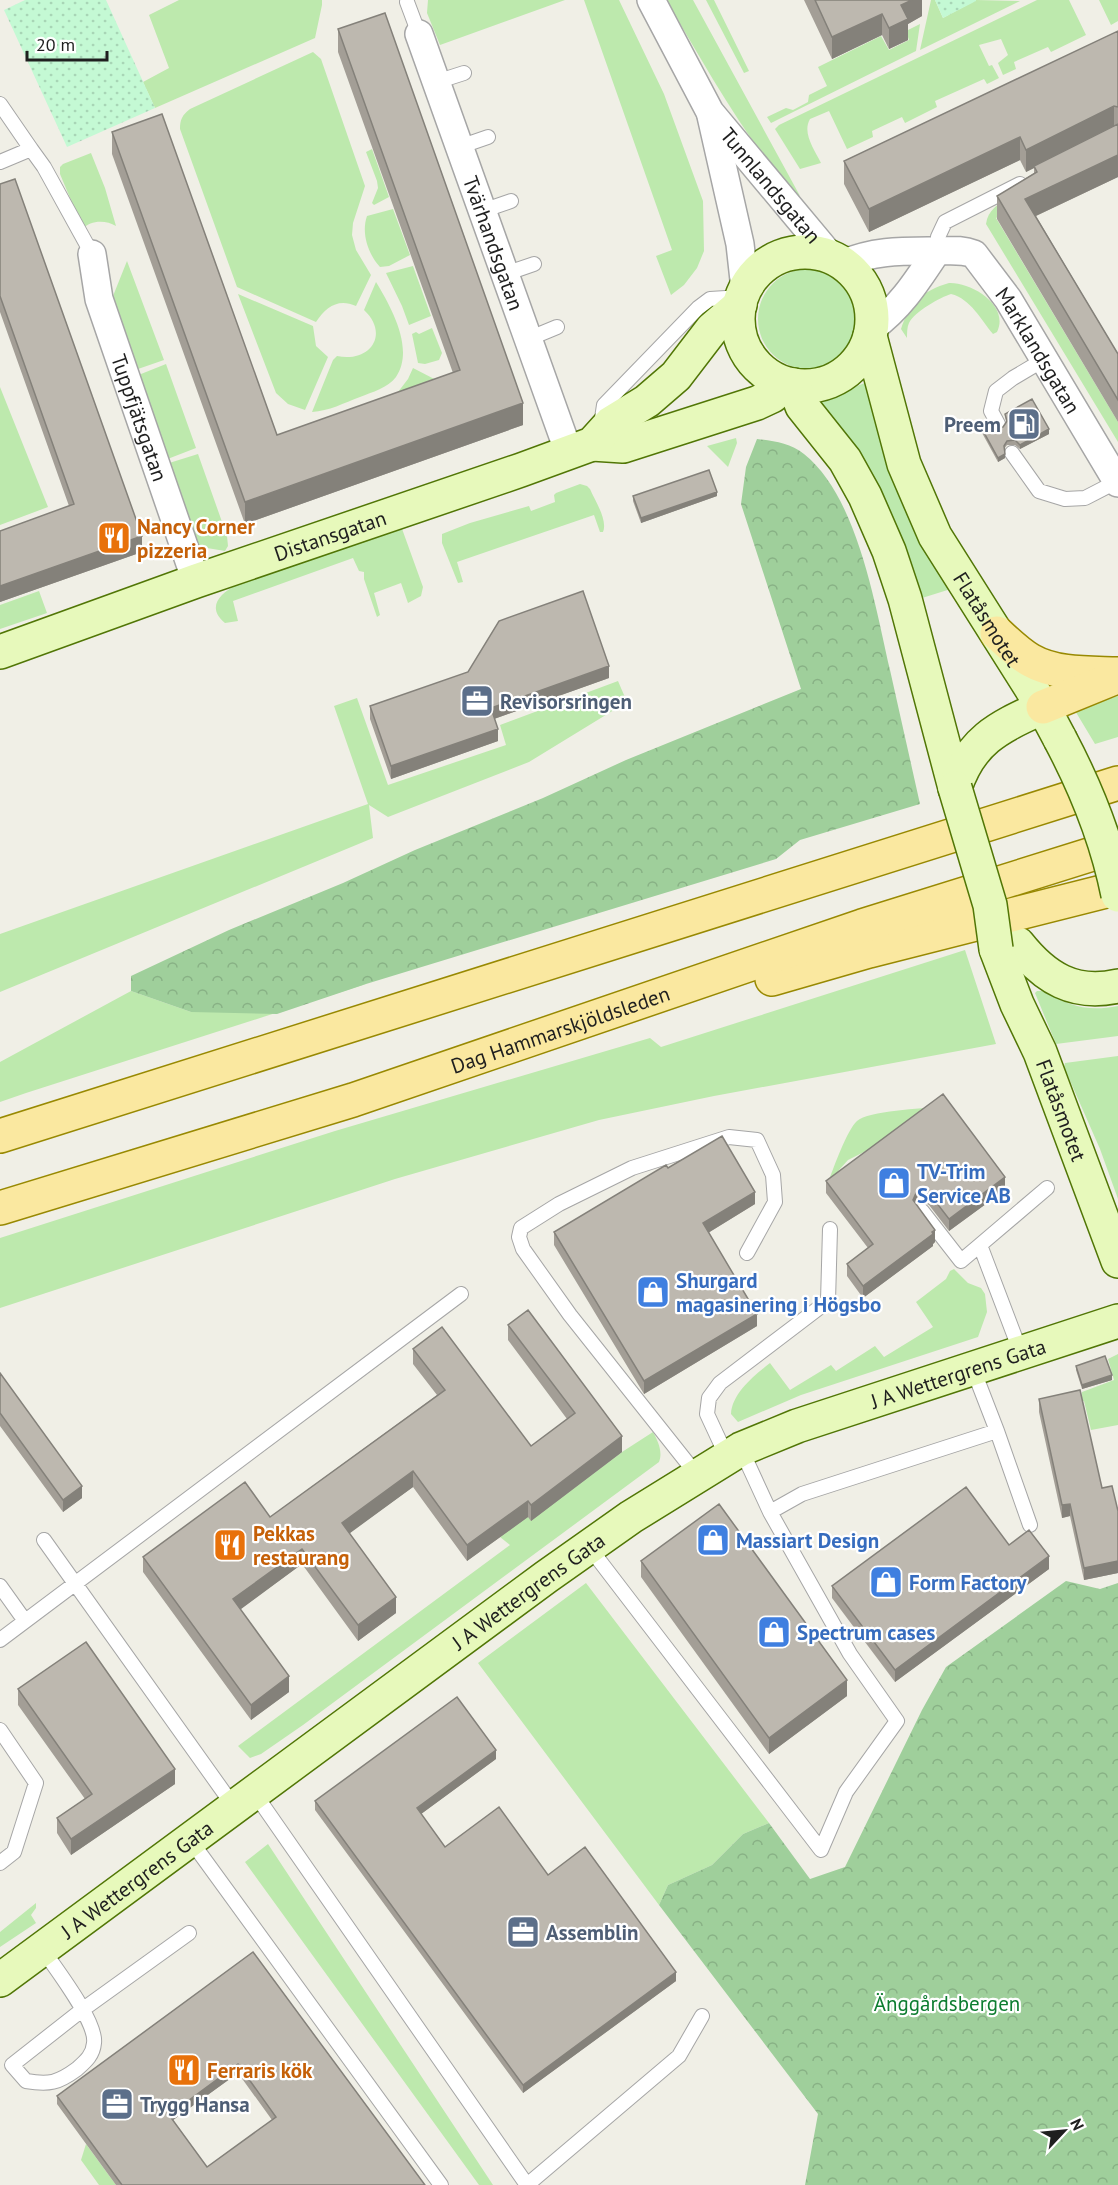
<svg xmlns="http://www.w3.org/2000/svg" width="1118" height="2185" font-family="'PT Sans',sans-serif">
  <defs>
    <pattern id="forest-crowns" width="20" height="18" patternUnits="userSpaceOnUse" patternTransform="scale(1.5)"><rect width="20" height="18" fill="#9fcf9b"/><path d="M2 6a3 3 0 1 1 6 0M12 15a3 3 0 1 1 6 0" fill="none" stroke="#88b185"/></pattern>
    <pattern id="park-dots" width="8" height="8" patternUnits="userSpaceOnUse" patternTransform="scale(1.5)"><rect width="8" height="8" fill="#c4f9d4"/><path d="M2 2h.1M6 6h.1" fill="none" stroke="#a8d5b6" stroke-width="1.8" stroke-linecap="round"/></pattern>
  </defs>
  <rect width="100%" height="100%" fill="#f0efe6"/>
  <path fill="#bde9ad" d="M179,0H322V5L315,38L155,108L143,82L169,68L149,15Z
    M428,0H565L440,45L427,13Z
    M584,0H619L664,94L703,201L704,251L697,268L684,285L671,295L656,256L672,250Z
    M666,0H693L800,196C787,190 777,174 769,163C730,112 699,55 666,0Z
    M706,0H714L749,71L744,73Z
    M931,0H935L943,18L976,0L1020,1L920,50Z
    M1037,0H1069L1086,35L1051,52L1048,47L1014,62L1016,69L1003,75L998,63L1008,55L1001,39L979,45L989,66L992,65L999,78L987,84L984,79L935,101L937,107L905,123L902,117L872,131L873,137L847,149L829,111L810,119C802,133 814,149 821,163L800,169L775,129L779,125Z
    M1099,0H1118V21L1111,25Z
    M920,24L916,51L771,123L767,117L786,108L793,110L808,102L809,95L827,86L818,67L881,36L889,50L909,40L906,31Z
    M313,52L321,59L365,186L353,223L352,235L356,250L371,275L356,306C338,298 326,307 316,322L237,287L180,129C180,120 182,115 190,109Z
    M372,149L389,197L374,205L372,203L378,188L377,181L366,152Z
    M91,153L105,188L116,226C106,220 90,220 83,229L60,174V167L63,164Z
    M1009,197L1019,203L996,218L1118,422V442L986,224C988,210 998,204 1009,197Z
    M393,209L410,255L389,266L380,267C368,254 361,233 367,216Z
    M127,261L164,360L138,369L131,367L111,301Z
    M413,266L431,316L409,325L402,306L386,273Z
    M758 319a50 50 0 1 1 100 0a50 50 0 1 1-100 0Z
    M376,282C391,307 415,349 396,377C388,388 372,392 360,397C344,403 329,411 312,412L333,360L337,356C370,363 390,334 364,310Z
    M949,283C971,282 1010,305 997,332L993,334C981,320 971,299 951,294C941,297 914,312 909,323C907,327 907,333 907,338L901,329C909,304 923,290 949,283Z
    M238,294L313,326L316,346L328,357L305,410L288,404L276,393Z
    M432,328L442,353L439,360L425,364L418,363L412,334L416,332L419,334Z
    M166,364L196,448L165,460L136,376Z
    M413,368L442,383L402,401L398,392L408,379Z
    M867,382L954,588L922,598L907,553L888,510L818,402Z
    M0,387L48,507L0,525Z
    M736,438L737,443L728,467L707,446Z
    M198,454L227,536L228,546L225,551L195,546L166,464Z
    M580,484L587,486L590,489C595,501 608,520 603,532H600L594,515L457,562L463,582L458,583L442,543V534L470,523L529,506L531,511L555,502L554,495L556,493Z
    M401,526L423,587L421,596L408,603L401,583L374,593L380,615L377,617L364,579V572L359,571L353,558L233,601L238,621L225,623C206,607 220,594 236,585Z
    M39,591L47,613L0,629V605Z
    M618,681L627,702L529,762L388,817L369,805L373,838L0,992V934L368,804L334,706L357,698L388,785L506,745L500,725Z
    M1118,696V737L1095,744L1074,709Z
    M965,950L996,1044L714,1096L599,1120L395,1179L0,1308V1238L335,1131L650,1038L661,1047Z
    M366,984L26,1093L0,1102V1062L131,991L191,1012Z
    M1037,991H1042C1070,1006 1087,1012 1118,1006V1036L1056,1044L1035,993Z
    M1118,1056V1199L1100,1149L1064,1067L1065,1063Z
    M940,1107L878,1145L848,1160L839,1170L834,1182L829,1180C834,1167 847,1130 857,1121C868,1111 923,1108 940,1107Z
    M954,1269L968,1283L981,1288L985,1294L987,1312L978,1337L801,1395L738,1422L731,1414C732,1393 755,1375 770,1363L790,1390L831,1365L836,1371L875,1346L884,1357L933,1327L916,1302L946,1279L950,1271Z
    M1118,1354V1425L1091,1430L1084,1401H1080L1082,1392L1114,1380L1108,1359Z
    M462,1432L531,1520L622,1452L653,1432C658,1441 663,1452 659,1462L303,1725L261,1754L250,1758L238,1746L510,1545L500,1537Z
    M586,1583L769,1823L743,1834L712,1865L668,1885L659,1905L478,1663Z
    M268,1844L493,2185H479L245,1862Z
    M36,1903V1908L31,1915L36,1923L0,1947V1932Z
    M86,2144L116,2185H99L81,2160Z"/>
  <path fill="url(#forest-crowns)" d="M757,439C774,441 790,443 804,454C858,497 875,606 890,670C900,715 910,759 920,804L800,840L776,859L366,984L277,1014L191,1012L131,991V976L229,930L343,883L415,850L543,798L626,760L801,689L741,504L746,467Z
    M1066,1581L1100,1589L1118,1583V2185H805L818,2114L659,1905L668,1885L712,1865L743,1834L769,1823L810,1879L845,1867L922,1710L946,1667Z"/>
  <path fill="url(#park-dots)" d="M25,0H106L155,108L67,147L4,10Z
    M935,0H976V1L943,18Z"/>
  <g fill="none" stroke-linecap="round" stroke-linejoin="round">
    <g stroke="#a6a6a6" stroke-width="16">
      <path id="lane" d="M407,2L419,34
        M436,82L464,73
        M0,104L31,149
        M459,147L488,137
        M0,162L31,149L44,167L92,254
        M482,211L511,201
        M937,251L938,237L945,222L1020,184
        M505,274L534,264
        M528,339L557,327
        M998,424L991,411L996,391L1013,378L1045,359
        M601,425L604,405L698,308L710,299L742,297
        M1012,453L1039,491L1065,499L1085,498L1116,482
        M922,1211L961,1261L980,1245
        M1021,1353L980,1245L1047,1188
        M997,1431L1030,1525
        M741,1449L770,1512L802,1494L997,1431L973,1369
        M727,1457L707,1414L709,1398L720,1383L828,1301L830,1229
        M697,1475L570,1315L523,1249L519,1237L521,1228L559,1204L632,1168L729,1137L757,1140L773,1175L775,1202L747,1253
        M44,1540L235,1808
        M589,1547L821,1850L846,1792L897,1721L850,1654L770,1512
        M0,1586L25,1621
        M0,1640L461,1294
        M0,1730L36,1783L14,1852L0,1863
        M255,1794L527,2185L679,2056L702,2016
        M191,1841L441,2185
        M43,1950C56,1969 97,2022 94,2043C93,2055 86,2061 77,2069C58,2083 49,2085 26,2081L12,2065L82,2010L189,1933"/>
    </g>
    <g stroke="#a6a6a6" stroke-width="30">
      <g id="street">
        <path id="s1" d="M651,0L710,112L832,258"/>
        <path id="s2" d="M419,34L569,453"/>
        <path d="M711,116L740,244L745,289"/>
        <path id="s3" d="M92,254L99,299L196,581"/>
        <path id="s4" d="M842,264C875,250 902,251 936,251C950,251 961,249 974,254L1008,299L1118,483"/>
        <path d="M872,328C901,307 917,281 937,251"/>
      </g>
    </g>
    <g stroke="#517606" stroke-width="36">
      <g id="secondary">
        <circle cx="805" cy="319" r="67"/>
        <path id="s5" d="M870,336L904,464L935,536L1043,707L1060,739"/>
        <path d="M794,385L802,406L845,460L865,496L889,551L905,599L955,788"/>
        <path d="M592,444L623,446L757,403L772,396L786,384"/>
        <path id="s6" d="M0,652L196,581L521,470L592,444L611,423L647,401L676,376L712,329L740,305"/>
        <path d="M955,788C971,739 1000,727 1043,707"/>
        <path d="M1018,944C1045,978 1074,996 1118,986"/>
        <path id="s7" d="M996,949L1017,1004L1040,1052L1118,1261"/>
        <path id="s8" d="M0,1980L546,1577L631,1517L741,1449L797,1426L1118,1321"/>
      </g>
    </g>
    <g stroke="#988902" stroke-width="36">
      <g id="primary">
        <path d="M997,633C1007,642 1018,653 1030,660C1056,675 1089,673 1118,674"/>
        <path d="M1043,707L1114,678"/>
        <path d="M772,979L869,951L1118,888"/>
        <path d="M0,1136L1118,783"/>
        <path id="s9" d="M0,1208L353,1100L862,926L1118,846"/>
      </g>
    </g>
    <use href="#lane" stroke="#fff" stroke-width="14"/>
    <use href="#street" stroke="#fff" stroke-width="27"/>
    <use href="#secondary" stroke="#e7f9bb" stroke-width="33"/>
    <use href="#primary" stroke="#fae8a0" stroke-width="33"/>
    <g stroke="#517606" stroke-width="36" stroke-linecap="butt">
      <path id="secondary-bridge" d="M1060,739C1086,788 1107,840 1118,895
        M955,788L990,905L996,949"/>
    </g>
    <use href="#secondary-bridge" stroke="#e7f9bb" stroke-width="33"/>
  </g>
  <path fill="#a39e96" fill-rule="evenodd" d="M804,0H922V16L908,24V40L889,49L882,35L832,59Z
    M338,29L523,425L245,524L112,154V132L277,435L453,373L338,52Z
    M1118,31V177L1036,216L1118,354V422L997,219V196L1034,173V168L1026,172L1020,160L869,232L844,184V161Z
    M0,184L142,552L0,602V531L69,506L0,312Z
    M1005,414L1049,434L1020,449L1015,445H1007L1004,449L1005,458L998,462L981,431V427H1003L1006,422Z
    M633,496H717L641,523L633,501Z
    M609,678L494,719L498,741L391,779L370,719V706Z
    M668,1168L755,1204L708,1233L757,1326L644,1394L554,1245V1232Z
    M826,1181L1005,1190L949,1231L929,1205L925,1203L917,1204L916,1205L935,1242L933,1244V1246L863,1298L847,1276V1264L868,1248L826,1193Z
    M508,1325L622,1452L531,1521L528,1517L467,1561L413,1487L349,1533L396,1613L358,1641L302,1564L240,1609L289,1692L251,1720L143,1572V1557L270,1517L437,1395L413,1364V1349L531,1446L567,1419L508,1340Z
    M1076,1366L1112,1380L1082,1389L1076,1370Z
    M0,1373L82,1498L63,1512L0,1426Z
    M1039,1399L1118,1511V1573L1084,1580L1070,1516L1062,1518L1039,1412Z
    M641,1561L847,1696L769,1754L641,1577Z
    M1049,1569L895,1682L832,1598V1586Z
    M18,1689L175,1784L71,1855L57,1833V1818L85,1799L18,1705Z
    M496,1759L421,1814L445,1847L548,1875L676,1981L523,2093L315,1810V1801Z
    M253,1952L425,2185H116L57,2104V2096ZM238,2073L272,2120L207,2167L173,2120Z"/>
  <path fill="#84817a" d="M912,0H922V16L908,24V40L889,49V28L901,5Z
    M882,14V35L832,59V37Z
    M1114,106V129L1034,166V168L1026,172V150Z
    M1020,137V160L869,232V209Z
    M1118,155V177L1025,221V199Z
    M523,403V425L245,524V502Z
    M1049,429V434L1020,449V445Z
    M1005,454V458L998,462V458Z
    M717,492V496L641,523V518Z
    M142,536V552L0,602V586Z
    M609,666V678L491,720V708Z
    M498,729V741L391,779V766Z
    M1005,1177V1190L949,1231V1219Z
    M917,1191V1204L913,1213V1200Z
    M755,1192V1204L703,1236V1223Z
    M935,1230V1242L933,1244V1246L863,1298V1286Z
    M757,1314V1326L644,1394V1381Z
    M1112,1375V1380L1082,1389V1385Z
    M622,1436V1452L531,1521V1505Z
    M413,1471V1487L342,1539V1523Z
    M82,1486V1498L63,1512V1500Z
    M528,1501V1517L467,1561V1545Z
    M1070,1504V1516L1062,1518V1505Z
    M302,1549V1564L233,1615V1599Z
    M1049,1556V1569L895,1682V1670Z
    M1118,1561V1573L1084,1580V1568Z
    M396,1597V1613L358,1641V1625Z
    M289,1676V1692L251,1720V1705Z
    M847,1680V1696L769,1754V1738Z
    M496,1750V1759L417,1817V1808Z
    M175,1769V1784L71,1855V1839Z
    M676,1972V1981L523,2093V2085Z
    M238,2064V2073L169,2123V2115Z"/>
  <path fill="#bdb8af" stroke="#84817a" stroke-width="1.5" fill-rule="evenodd" d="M815,0H912L901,5L908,19L889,28L882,14L832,37Z
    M385,13L523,403L245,502L112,132L162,114L277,435L460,370L338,29Z
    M1118,31V107L1114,106L1026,150L1020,137L869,209L844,161Z
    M1118,124V155L1025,199L1118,354V400L997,196L1037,172L1034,166Z
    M15,179L142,536L0,586V531L74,504L0,296V184Z
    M1032,399L1049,429L1020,445L1015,440L1007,441L1004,446L1005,454L998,458L981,427L989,423L994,428L1003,427L1007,421L1005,414Z
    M709,470L717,492L641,518L633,496Z
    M583,591L609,666L491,708L498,729L391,766L370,706L468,672L499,621Z
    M943,1094L1005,1177L949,1219L929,1193L925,1190L917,1191L913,1200L935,1230L932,1232L933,1234L863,1286L847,1264L873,1244L826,1181Z
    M722,1136L755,1192L703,1223L757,1314L644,1381L554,1232L666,1165L668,1168Z
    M528,1310L622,1436L531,1505L528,1501L467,1545L413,1471L342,1523L396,1597L358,1625L302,1549L233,1599L289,1676L251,1705L143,1557L245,1482L270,1517L445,1390L413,1349L442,1327L531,1446L575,1413L508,1325Z
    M1105,1356L1112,1375L1082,1385L1076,1366Z
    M0,1373L82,1486L63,1500L0,1413Z
    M1080,1390L1102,1488L1112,1486L1118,1511V1561L1084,1568L1070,1504L1062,1505L1039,1399Z
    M966,1487L1009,1545L1029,1530L1049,1556L895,1670L832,1586Z
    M719,1504L847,1680L769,1738L641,1561Z
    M86,1642L175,1769L71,1839L57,1818L92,1794L18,1689Z
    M457,1697L496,1750L417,1808L445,1847L499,1807L548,1875L585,1847L676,1972L523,2085L315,1801Z
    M253,1952L425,2185H122L57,2096ZM238,2064L276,2117L207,2167L169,2115Z"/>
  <defs>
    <g id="fuel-square" transform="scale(1.725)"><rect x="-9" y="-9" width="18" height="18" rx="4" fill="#5c6f8a" stroke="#fff"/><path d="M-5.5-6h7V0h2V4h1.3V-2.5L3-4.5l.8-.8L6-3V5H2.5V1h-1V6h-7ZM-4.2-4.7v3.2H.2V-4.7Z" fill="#fff"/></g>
    <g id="restaurant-square" transform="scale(1.725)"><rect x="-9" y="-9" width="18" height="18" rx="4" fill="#e8710a" stroke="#fff"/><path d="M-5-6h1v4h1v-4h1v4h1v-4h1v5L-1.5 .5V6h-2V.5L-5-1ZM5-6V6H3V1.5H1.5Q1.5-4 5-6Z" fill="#fff"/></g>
    <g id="office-square" transform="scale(1.725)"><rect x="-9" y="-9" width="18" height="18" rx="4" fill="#5c6f8a" stroke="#fff"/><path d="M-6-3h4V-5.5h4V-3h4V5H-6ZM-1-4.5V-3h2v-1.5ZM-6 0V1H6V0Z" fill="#fff"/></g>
    <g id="shop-square" transform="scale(1.725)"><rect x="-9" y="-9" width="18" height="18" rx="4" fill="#3f7fe0" stroke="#fff"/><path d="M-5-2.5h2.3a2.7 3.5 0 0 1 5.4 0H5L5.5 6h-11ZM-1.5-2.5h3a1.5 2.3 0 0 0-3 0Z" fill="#fff"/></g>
  </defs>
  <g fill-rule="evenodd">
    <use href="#fuel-square" x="1024" y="424"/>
    <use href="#restaurant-square" x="114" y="538"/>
    <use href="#office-square" x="477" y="701"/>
    <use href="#shop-square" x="894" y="1183"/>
    <use href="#shop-square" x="653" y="1292"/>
    <use href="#shop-square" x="713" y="1540"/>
    <use href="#restaurant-square" x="230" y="1545"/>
    <use href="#shop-square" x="886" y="1582"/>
    <use href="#shop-square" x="774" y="1632"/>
    <use href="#office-square" x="523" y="1932"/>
    <use href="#restaurant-square" x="184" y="2070"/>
    <use href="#office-square" x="117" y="2104"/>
  </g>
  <g text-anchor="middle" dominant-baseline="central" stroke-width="4.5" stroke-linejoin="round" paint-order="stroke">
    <g font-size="21" fill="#1f1f1f" stroke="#fff">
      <text stroke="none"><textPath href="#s1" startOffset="222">Tunnlandsgatan</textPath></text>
      <text stroke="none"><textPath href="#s2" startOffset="222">Tvärhandsgatan</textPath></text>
      <text stroke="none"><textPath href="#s4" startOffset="250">Marklandsgatan</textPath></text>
      <text stroke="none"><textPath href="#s3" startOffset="171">Tuppfjätsgatan</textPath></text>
      <text stroke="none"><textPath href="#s6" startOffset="350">Distansgatan</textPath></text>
      <text stroke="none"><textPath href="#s5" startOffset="309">Flatåsmotet</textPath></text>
      <text stroke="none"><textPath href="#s9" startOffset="588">Dag Hammarskjöldsleden</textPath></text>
      <text stroke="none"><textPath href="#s7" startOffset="174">Flatåsmotet</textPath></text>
      <text stroke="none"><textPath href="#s8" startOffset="1142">J A Wettergrens Gata</textPath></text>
      <text stroke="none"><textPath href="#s8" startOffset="656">J A Wettergrens Gata</textPath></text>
      <text stroke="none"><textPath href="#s8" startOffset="170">J A Wettergrens Gata</textPath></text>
    </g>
    <g font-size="21" font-weight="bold" fill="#4e5e75" stroke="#fff" text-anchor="start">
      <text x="1001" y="424" text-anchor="end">Preem</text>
      <text x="500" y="701">Revisorsringen</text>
      <text x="546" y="1932">Assemblin</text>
      <text x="140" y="2104">Trygg Hansa</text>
    </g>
    <g font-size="21" font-weight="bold" fill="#c56008" stroke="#fff" text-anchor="start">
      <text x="137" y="526">Nancy Corner<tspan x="137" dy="24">pizzeria</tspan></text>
      <text x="253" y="1533">Pekkas<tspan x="253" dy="24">restaurang</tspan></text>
      <text x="207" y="2070">Ferraris kök</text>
    </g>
    <g font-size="21" font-weight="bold" fill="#366cbe" stroke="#fff" text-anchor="start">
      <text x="917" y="1171">TV-Trim<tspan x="917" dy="24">Service AB</tspan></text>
      <text x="676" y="1280">Shurgard<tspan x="676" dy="24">magasinering i Högsbo</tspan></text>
      <text x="736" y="1540">Massiart Design</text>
      <text x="909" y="1582">Form Factory</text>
      <text x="797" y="1632">Spectrum cases</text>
    </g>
    <g font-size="21" fill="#0d7d30" stroke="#fff">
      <text x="947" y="2003">Änggårdsbergen</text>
    </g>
  </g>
  <g transform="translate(1064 2131) rotate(64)" stroke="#ffffff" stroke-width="4.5" paint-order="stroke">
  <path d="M0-4.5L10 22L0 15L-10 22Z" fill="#1f1f1f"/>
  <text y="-9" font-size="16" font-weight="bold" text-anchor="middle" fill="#1f1f1f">N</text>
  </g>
  <path d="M27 51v9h80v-9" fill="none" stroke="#1f1f1f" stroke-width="3"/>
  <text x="36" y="51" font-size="18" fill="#1f1f1f" stroke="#ffffff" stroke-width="4.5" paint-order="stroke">20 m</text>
</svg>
